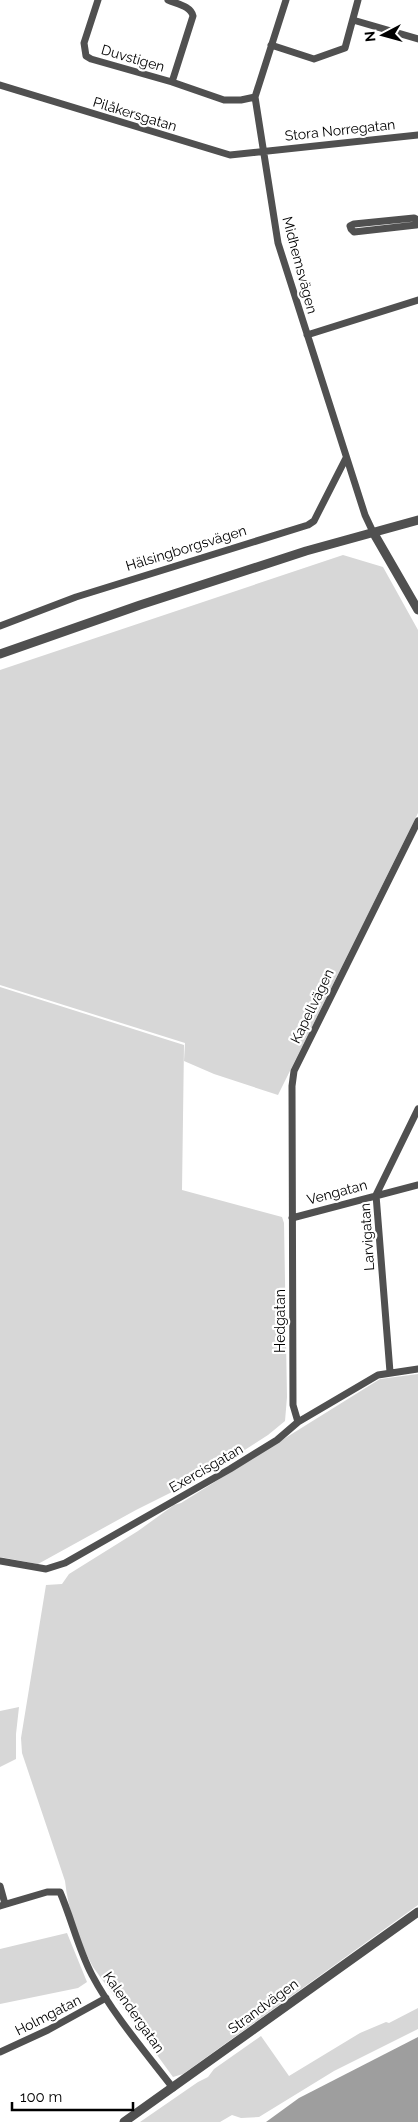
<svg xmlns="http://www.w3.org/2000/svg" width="418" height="2122" font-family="Raleway,sans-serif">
  <rect width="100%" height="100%" fill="#fff"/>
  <path fill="#d7d7d7" d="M343,555L383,567L418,630V813L278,1095L214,1074L184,1061L185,1043L0,985V670Z
    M0,987L184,1045L182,1190L282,1217L284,1223L287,1397L285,1421L268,1435L204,1476L136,1510L38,1564L0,1557Z
    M418,1374V1905L183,2074L173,2077L93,1967C79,1941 68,1910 65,1881L22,1753L21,1738L46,1585L62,1584L69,1574L138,1531L174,1505L181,1503L380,1379Z
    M19,1707L16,1734V1759L0,1767V1711Z
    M67,1933L87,1982L78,1988L0,2004V1949Z
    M418,2008V2029L334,2071L259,2117L241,2118L232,2115L220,2122H140L198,2082L208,2077L214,2069L261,2036L289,2076L360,2033L386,2022L389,2023Z"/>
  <path fill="#9e9e9e" d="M418,2037V2122H266L299,2098Z"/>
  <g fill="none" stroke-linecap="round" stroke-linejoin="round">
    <path stroke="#505050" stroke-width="7" d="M98,0L84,43L86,56L91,59L172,82L224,100H241L255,97
      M168,0C177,4 191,6 193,16L172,82
      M286,0L255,97L278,243L365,515L373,532
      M353,20L418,39
      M271,45L314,59L345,48L358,0
      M0,85L230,155L418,135
      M418,220L414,218L354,224L350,226L351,229L354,232L416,225L418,223
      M307,335L418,300
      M0,626L76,597L308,525L314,521L317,515L346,458
      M292,1218L418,1185
      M390,1372L376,1195L418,1109
      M298,1422L293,1405L292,1086L294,1071L418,821
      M0,1561L46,1569L65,1563L230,1469L277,1440L298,1422L378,1375L418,1369
      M0,1886L5,1904
      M0,1906L47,1892H60C72,1920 78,1948 92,1975C112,2013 146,2053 173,2088
      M0,2052L48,2030L106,1998"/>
    <path stroke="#505050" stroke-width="9" d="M373,532L418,610
      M0,654L140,605L306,551L418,520
      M124,2122L418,1912"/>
  </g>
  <g text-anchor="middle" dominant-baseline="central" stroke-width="4.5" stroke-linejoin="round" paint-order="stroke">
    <g font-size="14" fill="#000" stroke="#fff">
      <text transform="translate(133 58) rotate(16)">Duvstigen</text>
      <text transform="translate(135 114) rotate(17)">Pilåkersgatan</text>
      <text transform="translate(340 130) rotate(-6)">Stora Norregatan</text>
      <text transform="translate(300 265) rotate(75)">Midhemsvägen</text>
      <text transform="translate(186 548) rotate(-17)">Hälsingborgsvägen</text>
      <text transform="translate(312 1006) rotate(-64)">Kapellvägen</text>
      <text transform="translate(337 1192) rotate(-15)">Vengatan</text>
      <text transform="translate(367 1237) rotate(-94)">Larvigatan</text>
      <text transform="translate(280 1321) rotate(-90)">Hedgatan</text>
      <text transform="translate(206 1468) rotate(-30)">Exercisgatan</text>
      <text transform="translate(263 2006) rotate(-36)">Strandvägen</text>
      <text transform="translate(134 2012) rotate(55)">Kalendergatan</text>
      <text transform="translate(48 2015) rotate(-27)">Holmgatan</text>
    </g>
  </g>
  <g transform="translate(383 35) rotate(264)" stroke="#ffffff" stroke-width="4" paint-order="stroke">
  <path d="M0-4L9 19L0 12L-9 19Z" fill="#000000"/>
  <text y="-8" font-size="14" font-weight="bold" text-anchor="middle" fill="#000000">N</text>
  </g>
  <path d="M12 2102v8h121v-8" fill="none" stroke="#000000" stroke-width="2.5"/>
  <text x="20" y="2102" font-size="15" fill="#000000" stroke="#ffffff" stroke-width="4" paint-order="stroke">100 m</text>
</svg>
